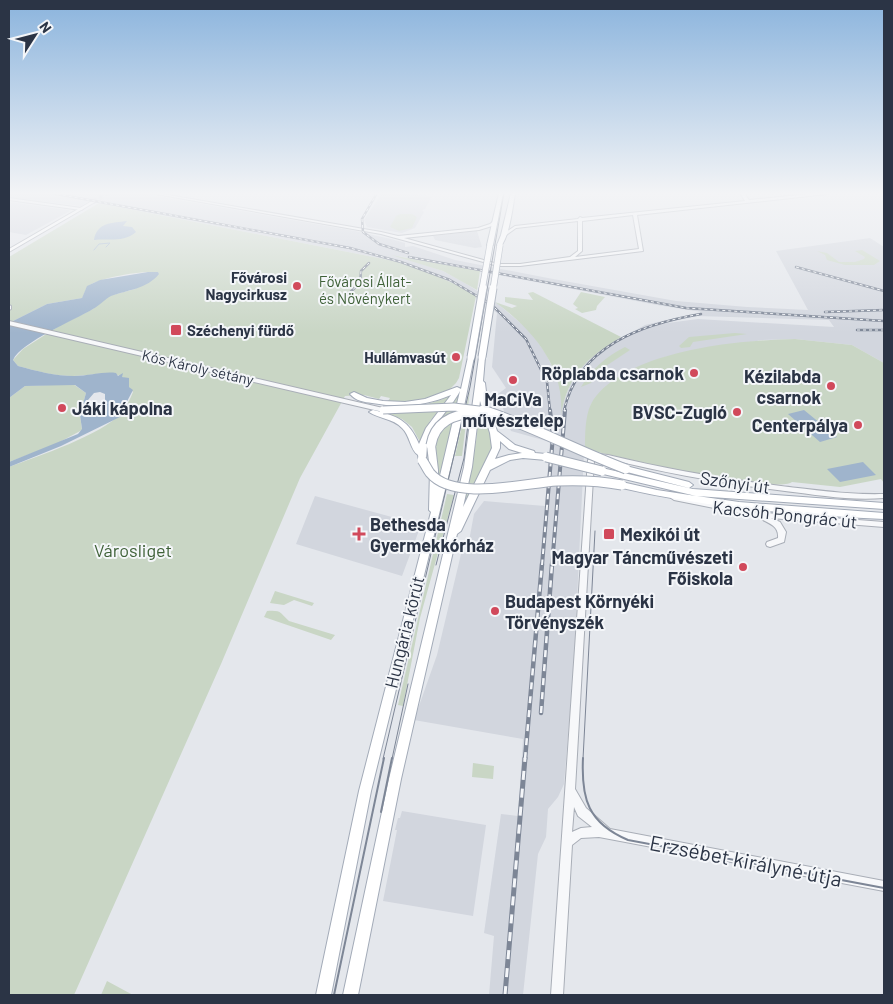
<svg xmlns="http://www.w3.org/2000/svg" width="893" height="1004" font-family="Barlow,sans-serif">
  <rect width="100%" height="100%" fill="#e4e7ec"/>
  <path fill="#d2d6de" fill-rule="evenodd" d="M9,193H139L355,231L391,239L405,243V247L413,246L455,260L553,279L676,301L747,307L808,310L776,251L870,238L884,247V363L852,345L795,339L762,340L665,357L629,371L618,378L591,404L584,453L574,663L564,784L558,797L548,809L546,837L538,854L523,995H489L494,936L484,933L501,814L518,816L523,739L414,720L437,655L461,554L469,541L474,514L484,501L545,506L550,442L511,431L498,394L506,388L492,367L497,313L457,285L409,264L89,201L81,206L9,197ZM398,256L657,305L702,312L645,325L602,349L582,366L571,382L562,407L563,397L556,375L546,354L530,331L498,304L465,283L443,271ZM697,316L829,320L834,327L698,319L660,324Z
    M382,193L432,196L425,209L422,210L424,212L415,228L402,233L367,227L364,220Z
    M9,202L69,210L70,211L26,235L9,232Z
    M477,231L482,247L475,248L435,240L433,236Z
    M315,496L421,525L402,576L296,544Z
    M402,811L486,825L473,916L383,901L397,830H395L398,818H400Z"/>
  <path fill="#c9d6c5" d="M99,203L409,264L457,285L476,296L459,378L456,383L448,391L435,397L414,402L388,401L390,398L381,396L379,399L364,395L345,396L300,478L221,664L74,995H9V467C38,456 102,435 121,413C126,407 130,400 133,392L129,387V378L126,379C109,369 93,376 73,376C55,376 36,371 18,366L13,360L23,349L59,326L93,309L109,296L135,289L159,273C148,269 99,278 90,285C85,288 85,293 82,298L47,304L9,323V257Z
    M400,214H412L417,217L412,228L399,231L390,227L396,216Z
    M862,250L880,261L874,265H845L827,260L825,255L817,251L827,253L839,262H855L864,259L865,257L855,251Z
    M391,255L480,271L477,290L443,271Z
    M533,292L621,337C587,358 568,374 561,415C565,367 532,329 495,302L512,308L517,306L505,302V297L533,300L528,293Z
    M581,292L605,297L597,306L596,310L582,313L575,309L578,308L573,304Z
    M735,333L747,334L693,342L690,347L681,348L679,346L689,337Z
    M795,339L852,345L884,363V483L881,479L840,487L792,482C772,495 616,456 585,449C585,435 585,416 591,404C622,350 741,340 795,339Z
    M625,347L630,350L600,370V373L591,383L581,387C592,368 606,357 625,347Z
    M73,384L86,393L80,415L82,430L56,444L9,462V398L25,386Z
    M470,390L462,456H455Z
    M455,392L430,421L420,442L412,427L402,419L374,410L424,405L443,399Z
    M460,392L439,491L434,423Z
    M480,405H483C485,420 492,431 495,445L467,504L460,511L476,442Z
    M447,494L454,495L420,618L403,706L398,705Z
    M275,591L314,603L312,606L294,600L284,605L270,603Z
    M267,611C282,610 280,613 289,621L335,635L331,640L264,617Z
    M473,763L494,766L493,779L472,777Z
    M107,981L133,995H101Z"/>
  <path fill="#9fb4cc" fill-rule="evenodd" d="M127,221L123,226L132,227L136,232C124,243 108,238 94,240C97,222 112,223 127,221Z
    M148,272H158L159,274C147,289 127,290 111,296C105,299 100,305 93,309C75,320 21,342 13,360L18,366C36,371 56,376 74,376C89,376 104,371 116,373L118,376L123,373L122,377L129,378V387L133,390L121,413L126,414L61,446L9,467V462L78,434L82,429L80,415L86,393L75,385L25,386L9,398V323L47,304L82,298L87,286L100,280ZM100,392L105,394V404L102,408L92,409L88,400L94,393Z
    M804,410L837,437L820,442L788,414Z
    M863,462L876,475L840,482L827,469Z"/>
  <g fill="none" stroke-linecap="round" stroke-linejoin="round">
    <path stroke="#9fb4cc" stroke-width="1" d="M94,250L99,244L110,243L106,247
      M357,286L361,280V270L368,265"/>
    <path stroke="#bfc3cb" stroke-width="4.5" stroke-dasharray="4.5 2.5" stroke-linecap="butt" d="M93,202L108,193"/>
    <g stroke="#a9aeb7" stroke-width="2">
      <path id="tertiary" d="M150,193H157L381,232L398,236L478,228L490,224L496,219L498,220L492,226L479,230L404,238L498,264H520L570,257L578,251V221L516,228L505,236H503V234L515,226L578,219L580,217L582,218L745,201L740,193H744L749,200L819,193H829L827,194L637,215L643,251L520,266H498L381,234ZM633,215L639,249L575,257L582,251V221Z
        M9,198L81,208L83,209L81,210L9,200Z
        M9,305L11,306V309L9,310Z
        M9,321L383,408L386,410L383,412L9,325Z
        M599,454L608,455C665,469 723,479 781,486C816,490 849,495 884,494V498C851,501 818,495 785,491C725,484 666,473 608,459L600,458L594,461L575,789L586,808L610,829L884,881V891L599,837L581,838L572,845L563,995H551L588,460ZM574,807L578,816L592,827L581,828L572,832Z
        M672,496H674L753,512L884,522V527L771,518L780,522L786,532L784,542L770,547L767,546L766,544L767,542L778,538C779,526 770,524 761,519L759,517L674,500L671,498Z"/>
    </g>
    <g stroke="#a9aeb7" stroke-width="2">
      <path id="secondary" d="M92,201L95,202L9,252V249Z"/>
    </g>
    <g stroke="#a3abb8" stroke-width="2">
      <path id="primary" d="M499,193H503L493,245L490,247L487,245Z
        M511,193H515C513,206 509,239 500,247L497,245L501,235Z
        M471,355L474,357L457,441L371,791L331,995H316L359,791L431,512L429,510L430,470L427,445L426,460L422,463L419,462L418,455C410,450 410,435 402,428C393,418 379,419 369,412L373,410C397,416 409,420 419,444L426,428L451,395C425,406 400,408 372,403C364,402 356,401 350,394L354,392L367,398L383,401L405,402L425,399L457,387L461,389L468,357ZM460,391L438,484V470L435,445L431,442L427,445C432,423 450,410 460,391Z
        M482,355L485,357L483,381L485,383L487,400L497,431L515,445L534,451L535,453L546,454L550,457L546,460L523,458L510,460L490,470L461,531L457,534L401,779L358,995H343L389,779L464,467L479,357ZM480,401L490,433L492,448L463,507L472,467ZM500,441L509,449L522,453L509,455L495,459L500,448Z
        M626,466L689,482L693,485L689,488L623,471L622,469L623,467Z
        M602,468L693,489L884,503V509L697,496L739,502L884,513V519C797,515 708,508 622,488L618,485L622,482L657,490L696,496L599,473L598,471L599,469Z"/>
    </g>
    <use href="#tertiary" fill="#f7f8fa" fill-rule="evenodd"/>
    <use href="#secondary" fill="#fff" fill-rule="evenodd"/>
    <use href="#primary" fill="#fff" fill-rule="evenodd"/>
    <path stroke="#7d8696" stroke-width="1" d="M436,565L464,458L470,407
      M383,759L470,387L504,193
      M392,759L408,684
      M583,759L595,531"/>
    <path stroke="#7d8696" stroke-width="2" d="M583,758C581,799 588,823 628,840L884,888
      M381,812L392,758
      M334,995L384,758"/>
    <g stroke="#7d8696" stroke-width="2.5">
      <path id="rail-far3" d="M51,193L350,248L401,262L450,280L492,305L526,339L547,382L550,411
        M377,193L362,219L363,232L379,244L408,253
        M409,257L686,308L884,321
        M796,267L884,291
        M345,304L346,296L360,283L361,271L369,263
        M825,312L884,310
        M857,330H884
        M564,411C578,346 642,324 701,314"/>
    </g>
    <g stroke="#7d8696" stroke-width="4">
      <path id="rail-far2" d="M542,565L553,436L550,410
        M552,565L565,410"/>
    </g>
    <g stroke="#7d8696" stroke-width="4.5">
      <path id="rail-far1" d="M541,713L552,564
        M525,759L542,564"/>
    </g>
    <g stroke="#7d8696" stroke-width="5">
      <path id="rail" d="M505,995L525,758"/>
    </g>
    <use href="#rail-far3" stroke="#f4f6f9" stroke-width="1" stroke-dasharray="3" stroke-linecap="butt"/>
    <use href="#rail-far2" stroke="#f4f6f9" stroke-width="2" stroke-dasharray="5.5" stroke-linecap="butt"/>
    <use href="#rail-far1" stroke="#f4f6f9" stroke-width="2.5" stroke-dasharray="7" stroke-linecap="butt"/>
    <use href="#rail" stroke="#f4f6f9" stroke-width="3" stroke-dasharray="9" stroke-linecap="butt"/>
    <g stroke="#a3abb8" stroke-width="7" stroke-linecap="butt">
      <path id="primary-bridge-far2" d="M482,290L490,245
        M493,290L500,245"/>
    </g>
    <g stroke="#a3abb8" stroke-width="9" stroke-linecap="butt">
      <path id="primary-bridge-far1" d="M471,357L483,288
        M482,357L493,288
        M383,410L454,407L487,411"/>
    </g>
    <g stroke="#a3abb8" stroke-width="11" stroke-linecap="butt">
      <path id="primary-bridge" d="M483,410C532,426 578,451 626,469
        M431,445C435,421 454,414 476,413
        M546,457L602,471
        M422,460C425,464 427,469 430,473C454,502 524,483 557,481C579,480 601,481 622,485"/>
    </g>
    <use href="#primary-bridge-far2" stroke="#fff" stroke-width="5.5"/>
    <use href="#primary-bridge-far1" stroke="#fff" stroke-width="7"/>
    <use href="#primary-bridge" stroke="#fff" stroke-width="9"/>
  </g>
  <linearGradient id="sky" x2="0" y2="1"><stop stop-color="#8bb4dd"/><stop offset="0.58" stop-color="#f3f4f6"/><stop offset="1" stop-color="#f3f4f6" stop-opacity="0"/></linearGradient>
  <rect width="893" height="333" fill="url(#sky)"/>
  <g fill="#d1495b" stroke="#f4f6f9" stroke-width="2">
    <circle cx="297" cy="286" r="5"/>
    <rect x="170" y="324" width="12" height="12" rx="2.5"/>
    <circle cx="456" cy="357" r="5"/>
    <circle cx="694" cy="373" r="5"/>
    <circle cx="513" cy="380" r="5"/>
    <circle cx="831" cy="386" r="5"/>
    <circle cx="62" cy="408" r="5"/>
    <circle cx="737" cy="412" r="5"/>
    <circle cx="858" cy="425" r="5"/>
    <path d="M356.5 526.5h5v5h5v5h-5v5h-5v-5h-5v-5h5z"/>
    <rect x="603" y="528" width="12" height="12" rx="2.5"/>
    <circle cx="743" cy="567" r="5"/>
    <circle cx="495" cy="611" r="5"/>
  </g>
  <g text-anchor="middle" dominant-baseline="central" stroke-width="4" stroke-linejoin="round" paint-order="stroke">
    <g font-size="15" font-weight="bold" fill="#2b3445" stroke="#f4f6f9" text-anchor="end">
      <text x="287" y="277">Fővárosi<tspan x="287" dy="17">Nagycirkusz</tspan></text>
      <text x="187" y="330" text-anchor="start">Széchenyi fürdő</text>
      <text x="446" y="357">Hullámvasút</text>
    </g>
    <g font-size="15" fill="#3f6138" stroke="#f4f6f9">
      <text x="365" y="281">Fővárosi Állat-<tspan x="365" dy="17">és Növénykert</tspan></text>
    </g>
    <g font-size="15" fill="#2b3445" stroke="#f4f6f9">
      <text transform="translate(198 367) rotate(13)">Kós Károly sétány</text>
    </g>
    <g font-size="18" font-weight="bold" fill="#2b3445" stroke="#f4f6f9" text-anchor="end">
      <text x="684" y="373">Röplabda csarnok</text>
      <text x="821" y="376">Kézilabda<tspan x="821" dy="21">csarnok</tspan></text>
      <text x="513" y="399" text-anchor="middle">MaCiVa<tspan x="513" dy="21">művésztelep</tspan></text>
      <text x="72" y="408" text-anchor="start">Jáki kápolna</text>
      <text x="727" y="412">BVSC-Zugló</text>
      <text x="848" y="425">Centerpálya</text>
      <text x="370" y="524" text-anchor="start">Bethesda<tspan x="370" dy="21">Gyermekkórház</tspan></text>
      <text x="620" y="534" text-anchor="start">Mexikói út</text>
      <text x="733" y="557">Magyar Táncművészeti<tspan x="733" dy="21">Főiskola</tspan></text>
      <text x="505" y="601" text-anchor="start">Budapest Környéki<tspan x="505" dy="21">Törvényszék</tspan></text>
    </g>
    <g font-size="18" fill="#2b3445" stroke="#f4f6f9">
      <text transform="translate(735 482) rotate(8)">Szőnyi út</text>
      <text transform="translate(785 514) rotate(6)">Kacsóh Pongrác út</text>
      <text transform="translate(404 632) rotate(-76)">Hungária körút</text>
    </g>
    <g font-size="18" fill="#3f6138" stroke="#f4f6f9">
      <text x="133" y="550">Városliget</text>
    </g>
    <g font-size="21" fill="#2b3445" stroke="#f4f6f9">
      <text transform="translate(746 860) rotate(11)">Erzsébet királyné útja</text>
    </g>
  </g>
  <rect width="893" height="1004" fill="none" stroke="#2b3445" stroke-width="20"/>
  <g transform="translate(35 35) rotate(54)" stroke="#f4f6f9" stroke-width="4" paint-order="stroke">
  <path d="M0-4L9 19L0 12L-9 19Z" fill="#2b3445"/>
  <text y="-8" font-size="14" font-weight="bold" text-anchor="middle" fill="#2b3445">N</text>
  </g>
</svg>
